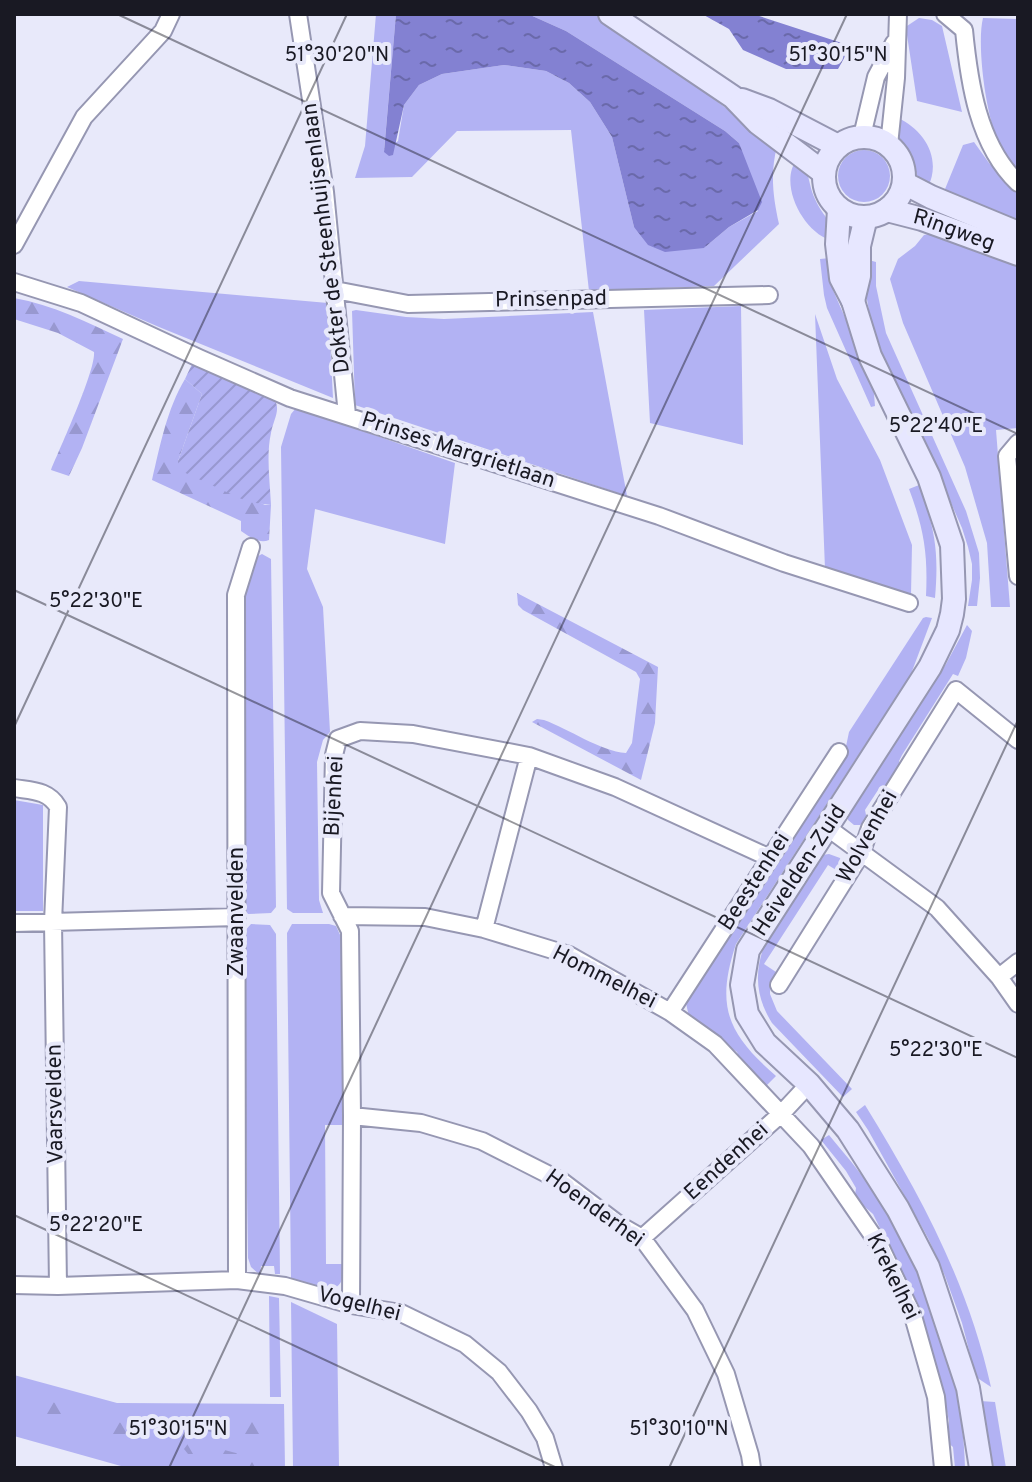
<svg xmlns="http://www.w3.org/2000/svg" width="1032" height="1482" font-family="Overpass,sans-serif">
  <defs>
    <pattern id="forest-firs" width="22" height="20" patternUnits="userSpaceOnUse" patternTransform="scale(2)"><rect width="22" height="20" fill="#b2b2f3"/><path d="M5 1l3.5 6h-7zM16 11l3.5 6h-7z" fill="#9898d0"/></pattern>
    <pattern id="garden-furrows" width="10" height="10" patternUnits="userSpaceOnUse" patternTransform="scale(2)"><rect width="10" height="10" fill="#b2b2f3"/><path d="M-1 1l2-2M0 10L10 0M9 11l2-2" fill="none" stroke="#9898d0"/></pattern>
    <pattern id="water-ripples" width="26" height="14" patternUnits="userSpaceOnUse" patternTransform="scale(2)"><rect width="26" height="14" fill="#8381d2"/><path d="M2 4q2-2 4 0t4 0M15 11q2-2 4 0t4 0" fill="none" stroke="#6a69aa"/></pattern>
  </defs>
  <rect width="100%" height="100%" fill="#e8e9fa"/>
  <path fill="#b2b2f3" d="M376,14H396L384,151L398,141L404,105L419,85L442,74L504,65L546,71L569,83L590,102L612,137L634,227L704,248L729,227L758,211L739,143L725,131L566,31L528,14H595L618,28L777,146C770,174 773,197 779,224L714,286L589,291L571,130L457,131L412,177L355,178L365,146Z
    M919,18L932,20L942,26L962,112L917,101L907,35V26Z
    M983,18L1018,19V170C1013,164 1006,157 1002,150C987,126 976,46 983,18Z
    M898,118C924,130 942,158 928,187L919,180L911,158L900,141L896,130Z
    M974,142L989,163L1018,193V221L943,194L963,145Z
    M838 176a26 26 0 1 1 52 0a26 26 0 1 1-52 0Z
    M797,159C812,175 807,181 815,199C824,219 830,214 830,240C803,231 778,184 797,159Z
    M934,233L1018,257V428L996,430L1010,607H991L987,543L965,467L903,323L890,279L898,259L915,246L924,235Z
    M830,258L833,290L873,382L875,406L871,407L827,308L824,295L820,259Z
    M865,259L876,262V286L886,333L966,511L979,553L980,578L977,606H968L972,580V564L968,547L962,528L937,471L873,333L866,294Z
    M79,281L328,303L333,398L159,327L67,287Z
    M741,306L743,445L650,423L644,310Z
    M356,310L406,317L444,319L593,312L627,496L355,405L352,311Z
    M815,314L837,379L880,460L912,545L911,595L825,569Z
    M296,408L455,463L445,544L315,509L307,569L323,607L330,732L323,740L317,762L319,900L323,913H293L287,909L281,447L291,414Z
    M919,485C935,529 939,551 935,598L926,596C928,554 924,529 909,489Z
    M262,554L271,559L276,907L271,913L248,914L243,907L240,600L256,557Z
    M926,617L932,618L911,674L736,944C715,1007 728,1034 776,1076L765,1087L741,1064L737,1052L689,1017L686,1003L844,756L849,732L923,618Z
    M967,625L972,631L966,658L958,676L953,674L902,755L899,761L900,767L889,786L880,787L865,810L867,820L860,825H854L848,820L847,814L946,664Z
    M14,800L43,805V911H14Z
    M829,854L840,858L843,866L841,873L828,865L764,964L776,972L770,983V994L777,1011L852,1089L843,1097L772,1023C757,999 754,976 763,949L822,855Z
    M251,924L270,925L276,934L280,1274H275L274,1266H261L260,1275L251,1267L248,1258L243,933Z
    M292,924H329L336,926L341,937L344,1125H325L326,1264H344C345,1304 314,1287 291,1279L287,933Z
    M865,1105C921,1196 968,1283 991,1387L976,1377L962,1323L945,1276L928,1238L868,1130L856,1112Z
    M829,1135C848,1158 869,1182 884,1208C928,1281 964,1382 965,1468H955L953,1447L946,1441L949,1421L940,1378L913,1295L873,1214L857,1200L855,1195L856,1188L846,1171L821,1140Z
    M269,1296L279,1298L281,1397H270Z
    M291,1302L337,1324L339,1468H293Z
    M14,1375L117,1403L284,1404L285,1468H128L14,1436Z
    M980,1401L995,1402L1006,1468H994Z"/>
  <path fill="url(#forest-firs)" d="M14,298C53,305 87,322 123,339L82,448L69,476L51,470C60,448 96,370 94,352L58,333L14,319Z
    M185,379L202,394L178,461L265,505H271L269,540C259,544 250,537 241,531V521L152,480C160,446 167,409 185,379Z
    M517,593L658,667L655,723L641,780L532,722L537,719L544,720C569,729 600,751 626,753L632,743L640,679L636,672L523,610L518,605Z
    M14,1391L63,1405L65,1408L62,1415L55,1419L14,1409Z
    M92,1415L152,1431L164,1436L162,1443L158,1446L90,1428L85,1422L87,1417Z
    M201,1419H266V1448L200,1429L198,1426L199,1421Z
    M190,1441L267,1461L269,1465L267,1468H239L188,1454L184,1449Z"/>
  <path fill="url(#garden-furrows)" d="M193,362L272,397C283,407 273,420 271,433C266,455 270,482 271,505L248,502L179,470L178,461L202,394L185,379Z"/>
  <path fill="url(#water-ripples)" d="M396,14H528L566,31L725,131L739,143L762,202L758,210L729,227L704,248L665,252L648,245L634,227L612,137L590,102L569,83L546,71L504,65L442,74L419,85L404,105L393,155L389,156L384,152Z
    M702,14H753L851,46L838,69H786L743,50L729,29Z"/>
  <g fill="none" stroke-linecap="round" stroke-linejoin="round">
    <g stroke="#9697b2" stroke-width="20">
      <path id="street" d="M298,14L325,192L347,415
        M945,14L964,30C969,82 978,145 1018,183
        M862,136L876,77L894,43
        M889,145L896,78L898,14
        M14,245L84,117L163,31L171,14
        M14,282L81,303L199,358L290,398L659,516L784,563L909,603
        M335,290L408,304L769,295
        M1018,443L1007,456L1018,576
        M14,788C32,791 48,790 58,807L53,922L58,1286
        M828,828L937,908L999,977L1018,962
        M342,916L425,917L484,929L569,955L670,1012L715,1044L811,1146L880,1246L913,1316L936,1397L943,1468
        M14,923L237,917
        M484,929L529,756
        M999,977L1018,1004
        M779,985L861,854L870,828L956,690L1018,740
        M670,1012L839,752
        M352,1116L421,1123L482,1141L563,1182L621,1226L642,1238L695,1310L726,1374L750,1455L752,1468
        M642,1238L782,1113L809,1084
        M237,1280L236,595L251,547
        M14,1285L58,1286L237,1280L285,1286L351,1305L401,1313L465,1344L499,1372L529,1411L545,1438L554,1468
        M351,1305L352,1116L350,931L331,893L334,755L338,739L360,731L413,734L529,756L615,787L770,858"/>
    </g>
    <g stroke="#9697b2" stroke-width="26">
      <g id="secondary">
        <path d="M610,14L733,97L758,123L824,173"/>
        <path d="M742,100L769,110L838,146"/>
        <circle cx="864" cy="177" r="40"/>
        <path d="M904,183L931,197L1018,233"/>
        <path d="M839,209L837,244L841,278L853,301L870,356L929,477L952,545L954,599L952,614L948,630L930,667L748,950L742,985L747,1014L765,1043L809,1084L848,1130L898,1209L928,1267L968,1388L981,1468"/>
        <path id="s1" d="M887,210L922,219L1018,254"/>
        <path d="M853,301L859,276V246L866,217"/>
      </g>
    </g>
    <use href="#street" stroke="#fff" stroke-width="16"/>
    <use href="#secondary" stroke="#e7e7ff" stroke-width="22"/>
  </g>
  <path fill="none" stroke="#191923" stroke-width="2" stroke-opacity="0.45" d="M117,14L1018,434M14,590L1018,1058M14,727L347,14M14,1215L557,1468M169,1468L847,14M669,1468L1018,720"/>
  <g text-anchor="middle" dominant-baseline="central" stroke-width="8" stroke-linejoin="round" paint-order="stroke">
    <g font-size="22" fill="#191923" stroke="#e8e9fa">
      <text stroke="none"><textPath href="#s1" startOffset="70">Ringweg</textPath></text>
      <text transform="translate(327 238) rotate(-97)">Dokter de Steenhuijsenlaan</text>
      <text transform="translate(551 300) rotate(-1)">Prinsenpad</text>
      <text transform="translate(458 451) rotate(18)">Prinses Margrietlaan</text>
      <text transform="translate(335 796) rotate(-87)">Bijenhei</text>
      <text transform="translate(868 837) rotate(-61)">Wolvenhei</text>
      <text transform="translate(800 871) rotate(-57)">Heivelden-Zuid</text>
      <text transform="translate(755 882) rotate(-57)">Beestenhei</text>
      <text transform="translate(237 912) rotate(-90)">Zwaanvelden</text>
      <text transform="translate(604 978) rotate(27)">Hommelhei</text>
      <text transform="translate(56 1104) rotate(-91)">Vaarsvelden</text>
      <text transform="translate(727 1162) rotate(-42)">Eendenhei</text>
      <text transform="translate(594 1209) rotate(36)">Hoenderhei</text>
      <text transform="translate(892 1277) rotate(64)">Krekelhei</text>
      <text transform="translate(359 1305) rotate(14)">Vogelhei</text>
    </g>
  </g>
  <g font-size="20" text-anchor="middle" fill="#191923" stroke="#e8e9fa" stroke-width="8" stroke-linejoin="round" paint-order="stroke">
    <text x="337" y="61">51°30'20"N</text>
    <text x="838" y="61">51°30'15"N</text>
    <text x="936" y="432">5°22'40"E</text>
    <text x="96" y="607">5°22'30"E</text>
    <text x="936" y="1056">5°22'30"E</text>
    <text x="96" y="1231">5°22'20"E</text>
    <text x="178" y="1435">51°30'15"N</text>
    <text x="679" y="1435">51°30'10"N</text>
  </g>
  <rect width="1032" height="1482" fill="none" stroke="#191923" stroke-width="32"/>
</svg>
